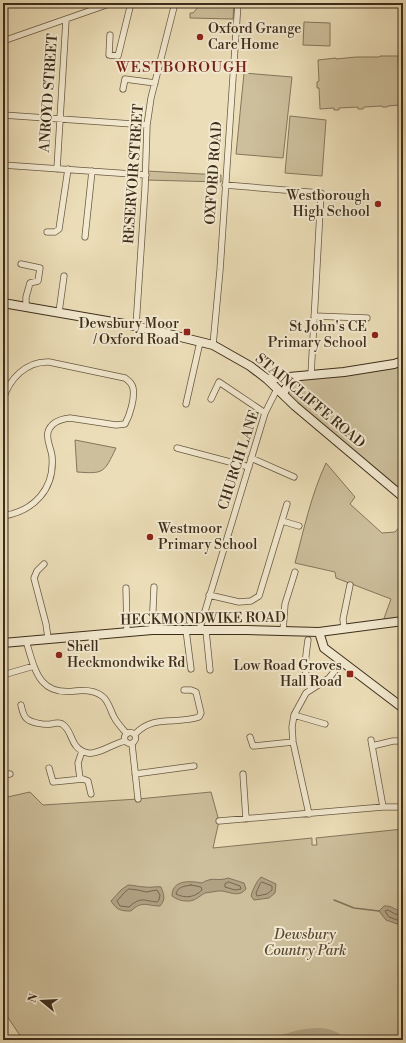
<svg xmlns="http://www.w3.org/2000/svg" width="406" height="1043" font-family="'Libre Bodoni',serif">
  <rect width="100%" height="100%" fill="#ebddb7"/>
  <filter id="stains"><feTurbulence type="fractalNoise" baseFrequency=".005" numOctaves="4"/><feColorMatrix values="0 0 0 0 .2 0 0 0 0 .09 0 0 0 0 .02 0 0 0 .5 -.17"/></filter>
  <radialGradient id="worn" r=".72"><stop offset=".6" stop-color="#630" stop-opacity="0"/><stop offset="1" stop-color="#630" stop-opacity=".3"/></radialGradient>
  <path fill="#cdbf9c" stroke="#85765c" d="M199,3H234L233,19L190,18V13H193L199,6Z
    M304,22L330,23V46L303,45Z
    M380,56H398L399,77H402V83L399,84L400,105L388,106L387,107H382V106L364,107L363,109H358V107L339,108V110H334V108L320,109L319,88H317V82L319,81L318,60L336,58V59L356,57H379Z
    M244,73L292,77L283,158L236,154Z
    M290,116L326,120L322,176L285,173Z
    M146,171L221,175V182L145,180Z
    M403,361V492L283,394L292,377Z
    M75,440L116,448C104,473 104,474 77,472Z
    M326,463L355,497L350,504L382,533L395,532L403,523V621L382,624L391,599L336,578L335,572L295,563C304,529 311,495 326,463Z
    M30,792L43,805L138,799L211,792L219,821L213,848L312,838V845H317L316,838L403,829V1040H23L3,1010V798Z"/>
  <path fill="#b0a182" stroke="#827359" d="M261,877L276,884L275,893L269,898L254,900L251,896C253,889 256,882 261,877Z
    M228,878L244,883L246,889C238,899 228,890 218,891C214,892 209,892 205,893C199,896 195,902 186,901C181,901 176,899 172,896C172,879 191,881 202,883C213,876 217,882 228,878Z
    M128,885C134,885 139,887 145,887C150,888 156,886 161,887C164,895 166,899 160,906C147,906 142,900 131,911C120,911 117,910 111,901L121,890Z
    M384,906C392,905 395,911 403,911V926L386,920L379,911Z"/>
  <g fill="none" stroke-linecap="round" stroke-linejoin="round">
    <path stroke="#76674e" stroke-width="1" d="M229,882L240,886L241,889L235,890L225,887V884Z
      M262,882L272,886V890L267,894L257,896L256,893L260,884Z
      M191,885L201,887L202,890C195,897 186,899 176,894C177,887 185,886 191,885Z
      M129,889L138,890L146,892L157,890L160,895L159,900L157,902C144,901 141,896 129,907L120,906L117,901L124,893Z
      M403,915L395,914L388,910L385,911L389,917L403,922"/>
    <path stroke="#827359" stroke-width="1.5" d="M334,900L354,908L379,911"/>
    <path stroke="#b0a182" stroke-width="10" d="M282,1040C297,1035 326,1027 339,1040"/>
    <g stroke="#685942" stroke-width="7">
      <path id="street" d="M110,35L109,55L118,56L131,3
        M3,41L112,3
        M123,89L125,79L155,83
        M3,115L147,125
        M3,165L146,175
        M57,169L66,20
        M225,185L321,193L311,375
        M47,232H55L59,229L68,169
        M85,237L92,171
        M21,264L40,268L38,281L30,283L26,297V307
        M59,312L64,276
        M314,316L367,318
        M136,326L145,189L147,125L151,98L175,3
        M213,345L220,270L238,3
        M211,399L219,382L265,413
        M3,400C9,379 26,361 49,362L125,378C129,381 132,383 133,388C135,398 130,415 125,424L116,425L70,418C61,419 51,422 48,432C46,440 51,448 52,456C55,489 34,511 3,516
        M186,404L200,342
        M177,448L249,467
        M3,449L4,466
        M251,458L294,477
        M282,521L299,526
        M44,564L37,571L34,578L46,624L48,638
        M126,588L127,632
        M209,595L239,602L251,601L259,596L287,504
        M344,629L343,619L350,585
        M152,630L154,587
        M186,630L191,669
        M199,631L265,413L277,389
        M206,631L210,670
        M283,631L285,604L295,572
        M308,640C306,655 302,675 311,689
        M26,641C35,669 38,696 75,691C84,690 94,690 102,696C109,701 110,710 114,717C117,723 122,728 127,734
        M3,675L34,666
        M21,705C22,709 23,716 27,719C32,723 45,725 51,724C55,723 58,722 62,724C74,731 69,749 88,753C98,755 114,743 125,741
        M294,715L325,724
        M124.5 738a5.5 5.5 0 1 1 11 0a5.5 5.5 0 1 1-11 0Z
        M135,734C154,714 175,725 199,717L201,713L196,692L191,690H184
        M250,737L253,746L293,742
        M371,740L383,807
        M132,744L138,799
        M372,746L393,741H401L403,737
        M49,768L53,782L83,779L88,781L91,794
        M135,774L194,766
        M243,774L246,819
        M3,775L10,774
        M80,779L78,763L82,751
        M309,814L293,742L292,727L294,715L306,693L329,678L342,662
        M219,821L383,807H403"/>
    </g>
    <g stroke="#3d2d1b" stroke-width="10">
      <path id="secondary" d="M3,303L136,326L213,345L250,366L267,379L295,406L403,497
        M267,379L344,372L394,364L403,361
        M283,394L292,377
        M319,632L324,648L403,708
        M3,643L152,630H246L319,632L403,621"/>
    </g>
    <use href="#street" stroke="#f2e9d0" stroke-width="5.5"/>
    <use href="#secondary" stroke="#f2e9d0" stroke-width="8"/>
  </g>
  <g fill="#8f2418" stroke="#f2e9d0" stroke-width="1.5">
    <circle cx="200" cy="37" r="4"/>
    <circle cx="378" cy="204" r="4"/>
    <rect x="183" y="328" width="8" height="8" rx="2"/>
    <circle cx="375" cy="335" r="4"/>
    <circle cx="150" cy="537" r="4"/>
    <circle cx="59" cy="655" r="4"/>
    <rect x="346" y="670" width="8" height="8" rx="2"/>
  </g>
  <g text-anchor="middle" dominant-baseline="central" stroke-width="4" stroke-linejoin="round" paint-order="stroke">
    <g font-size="14" fill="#3d2d1b" stroke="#f2e9d0" text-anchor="end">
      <text x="208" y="29" text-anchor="start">Oxford Grange<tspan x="208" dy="16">Care Home</tspan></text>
      <text x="370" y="196">Westborough<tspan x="370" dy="16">High School</tspan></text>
      <text x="179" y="324">Dewsbury Moor<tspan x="179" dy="16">/ Oxford Road</tspan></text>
      <text x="367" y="327">St John's CE<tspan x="367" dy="16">Primary School</tspan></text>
      <text x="158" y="529" text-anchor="start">Westmoor<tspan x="158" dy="16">Primary School</tspan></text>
      <text x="67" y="647" text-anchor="start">Shell<tspan x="67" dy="16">Heckmondwike Rd</tspan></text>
      <text x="342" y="666">Low Road Groves<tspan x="342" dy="16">Hall Road</tspan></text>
    </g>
    <g font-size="14" fill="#3d2d1b" stroke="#f2e9d0">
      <text transform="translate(49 93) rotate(-86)">ANROYD STREET</text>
      <text transform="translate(214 173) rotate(-86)">OXFORD ROAD</text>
      <text transform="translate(134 174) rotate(-86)">RESERVOIR STREET</text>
      <text transform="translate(310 401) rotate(40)">STAINCLIFFE ROAD</text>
      <text transform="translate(239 460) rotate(-72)">CHURCH LANE</text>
      <text transform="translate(203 619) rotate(-1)">HECKMONDWIKE ROAD</text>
    </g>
    <g font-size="14" font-style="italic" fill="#5a4a35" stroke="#f2e9d0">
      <text x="305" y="935">Dewsbury<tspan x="305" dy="16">Country Park</tspan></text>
    </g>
    <g font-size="15" letter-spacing="1" fill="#7a1f14" stroke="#f2e9d0">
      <text x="182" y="67">WESTBOROUGH</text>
    </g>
  </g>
  <rect width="406" height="1043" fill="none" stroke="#ebddb7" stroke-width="16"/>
  <rect x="4" y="4" width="398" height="1035" fill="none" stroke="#3d2d1b" stroke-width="2"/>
  <rect x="8" y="8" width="390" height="1027" fill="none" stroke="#3d2d1b"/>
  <g transform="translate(42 1001) rotate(288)" stroke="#f2e9d0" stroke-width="3" paint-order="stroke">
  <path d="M0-3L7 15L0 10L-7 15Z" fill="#3d2d1b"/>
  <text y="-6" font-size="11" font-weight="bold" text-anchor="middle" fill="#3d2d1b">N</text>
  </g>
  <rect width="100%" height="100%" filter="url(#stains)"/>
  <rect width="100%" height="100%" fill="url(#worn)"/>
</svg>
